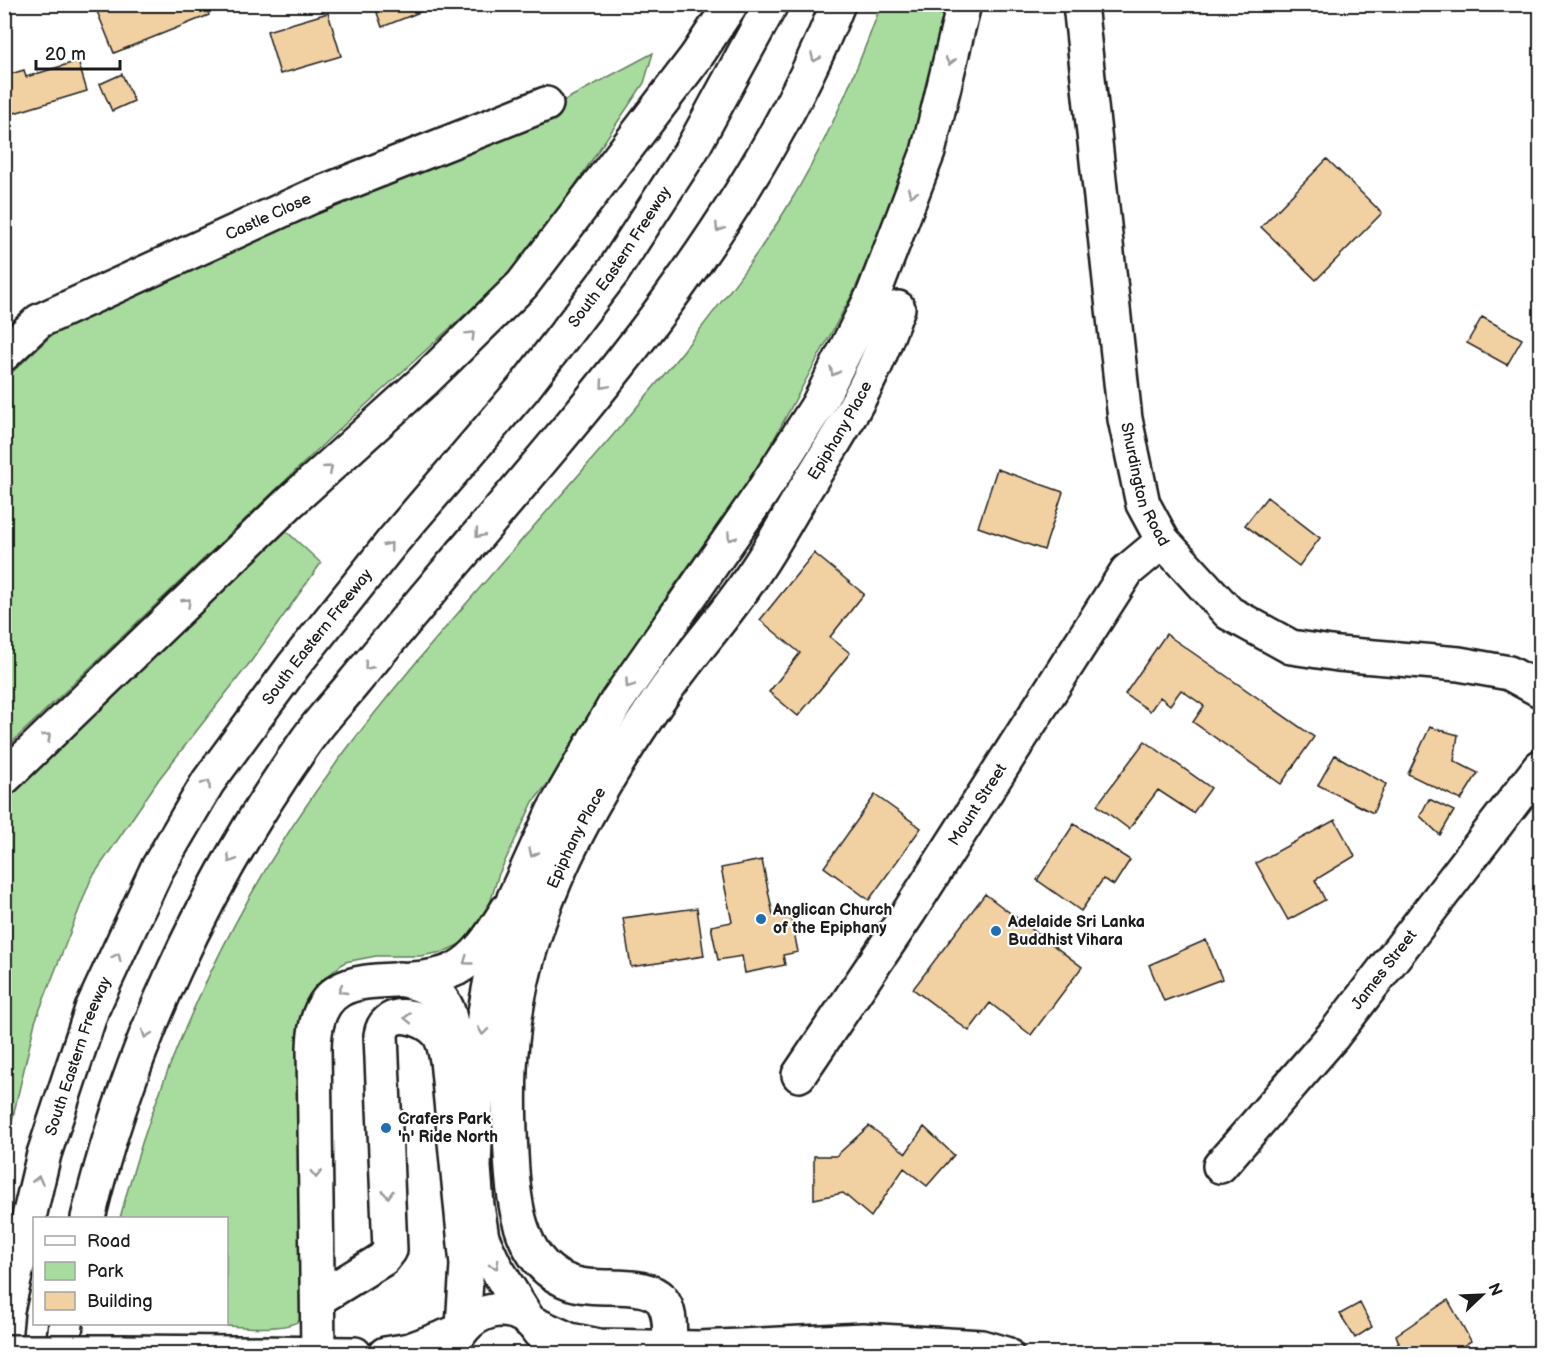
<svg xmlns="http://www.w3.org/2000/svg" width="1545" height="1358" font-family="'Balsamiq Sans',sans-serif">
  <rect width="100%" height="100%" fill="#fff"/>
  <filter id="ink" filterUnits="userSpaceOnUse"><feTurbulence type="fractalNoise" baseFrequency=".0167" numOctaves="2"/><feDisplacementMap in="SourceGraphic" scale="12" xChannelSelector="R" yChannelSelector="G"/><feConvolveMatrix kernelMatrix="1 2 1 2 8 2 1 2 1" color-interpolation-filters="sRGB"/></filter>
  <g filter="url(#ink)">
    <path fill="#a8dc9e" stroke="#627c5d" stroke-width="1.5" d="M881,5H949L908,166L855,289L761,463L667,596L613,680L565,762L533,802L498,876L486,917L473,938L443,952L420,956H376L345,962L324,979L300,1017L297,1032L302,1319C285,1334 224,1325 200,1324H226V1218H120C164,1051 241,888 346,750C452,611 575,486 684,350C720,304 756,258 786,209C825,146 856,74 881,5Z
      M653,53L644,83L542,234L506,277L333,435L5,749V379L54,333L151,286L548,109Z
      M286,531L321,563L252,660L159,779L91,879L35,1022L5,1151V793Z"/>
    <path fill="#f1d0a2" stroke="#1c1c1c" stroke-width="1.5" d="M94,4H205L209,15L114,53Z
      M374,4H440L382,27Z
      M328,13L341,56L280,74L267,31Z
      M78,61L87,91L11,114L4,93V76L24,70L26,77Z
      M122,74L134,101L112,111L100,84Z
      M1327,159L1382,213L1316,280L1261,227Z
      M1482,317L1522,339L1507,365L1467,343Z
      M997,469L1063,492L1044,550L978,527Z
      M1267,497L1320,538L1299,566L1245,525Z
      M814,553L864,594L830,637L850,653L798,716L769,692L800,653L760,620Z
      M1166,634L1314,737L1281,784L1193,722L1204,706L1181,690L1170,705L1160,697L1150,711L1125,694Z
      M1430,727L1458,735L1454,761L1478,773L1461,800L1408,774Z
      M1145,741L1211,788L1193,813L1158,790L1129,829L1097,805Z
      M1335,755L1386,784L1373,813L1318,785Z
      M875,795L921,828L869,900L824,867Z
      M1429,799L1454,811L1440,835L1420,816Z
      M1335,820L1355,856L1315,880L1325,900L1288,920L1256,863Z
      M1074,824L1130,860L1114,885L1103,879L1081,911L1037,880Z
      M762,860L773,915L790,912L798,952L783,955L785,965L745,973L742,956L718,960L711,926L732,922L721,868Z
      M985,894L1082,967L1031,1035L990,1003L969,1031L913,989Z
      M697,908L704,956L631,967L623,918Z
      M1206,940L1222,979L1164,1001L1149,965Z
      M869,1126L906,1153L924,1127L954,1155L927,1186L904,1168L871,1217L843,1193L814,1199V1156H836Z
      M1448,1300L1471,1341L1451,1354H1385L1399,1343L1396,1335Z
      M1360,1303L1372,1327L1355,1338L1340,1314Z"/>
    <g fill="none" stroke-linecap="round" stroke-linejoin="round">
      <g stroke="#1c1c1c" stroke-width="38">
        <g id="minor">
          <path id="s1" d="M1080,4L1125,419L1143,504L1163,541L1229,613L1291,647L1338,654L1459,664L1509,673L1540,690"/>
          <path id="s2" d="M4,354L39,321L311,197L546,104"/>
          <path d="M400,979C449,989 454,1011 451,1056"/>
          <path id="s3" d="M799,1075L909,912L1127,571L1163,541"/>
          <path id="s4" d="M1220,1166L1333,1036L1540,767"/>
          <path d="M318,1299L383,1259L390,1250L381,1035C386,1005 425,1017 438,1033C444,1041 445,1051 447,1060L467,1265L463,1326"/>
          <path id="s5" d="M670,1347C669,1332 672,1312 661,1299C649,1287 629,1288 613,1287C597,1287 579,1287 564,1280C518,1259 513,1198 511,1154C509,1117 508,1079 512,1042C524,912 592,795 665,691C693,652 725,616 752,576C771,549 787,519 804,491C827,454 851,417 870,377C881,355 889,331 898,308"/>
          <path d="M318,1351L314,1048C316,951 400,996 456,969C480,956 493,932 507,910"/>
        </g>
      </g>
      <g stroke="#1c1c1c" stroke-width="38">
        <path id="major" d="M532,1323L570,1340L599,1346L699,1348L863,1340L982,1347L1006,1354
          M122,1352L355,1354
          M385,1354L410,1350L458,1332
          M451,1354C460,1311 513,1292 539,1332"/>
      </g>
      <g stroke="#1c1c1c" stroke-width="38">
        <g id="highway">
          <path d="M4,778L289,503L425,380L522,285L696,57L731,4"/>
          <path d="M88,1218C129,1048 205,884 306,741C320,721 337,703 352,685C384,646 417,607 450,568C598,394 752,219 838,4"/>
          <path d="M527,1318L495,1266L482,1238L477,1206L474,1167L477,1088L484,1017L492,974L514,898L553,812L617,701L761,494L818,405L874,293L928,152L964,4"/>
          <path id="s6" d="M4,1340L7,1310L44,1154L92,1009L157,869L208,782L294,665L393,541L523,389L612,273L691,151L771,4"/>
          <path d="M62,1354L66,1324"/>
        </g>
      </g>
      <use href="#minor" stroke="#fff" stroke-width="33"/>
      <use href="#major" stroke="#fff" stroke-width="33"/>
      <use href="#highway" stroke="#fff" stroke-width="33"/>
      <g stroke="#1c1c1c" stroke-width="38" stroke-linecap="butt">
        <path id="major-bridge" d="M4,1352H122"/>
      </g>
      <use href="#major-bridge" stroke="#fff" stroke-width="33"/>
    </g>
    <defs><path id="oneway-chevron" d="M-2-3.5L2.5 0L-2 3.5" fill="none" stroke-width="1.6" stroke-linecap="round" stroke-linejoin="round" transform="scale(1.5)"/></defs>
    <g stroke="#999">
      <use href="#oneway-chevron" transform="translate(815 58) rotate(114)"/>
      <use href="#oneway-chevron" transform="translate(950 61) rotate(103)"/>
      <use href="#oneway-chevron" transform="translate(912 193) rotate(111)"/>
      <use href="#oneway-chevron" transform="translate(719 228) rotate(123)"/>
      <use href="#oneway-chevron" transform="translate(471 335) rotate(-45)"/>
      <use href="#oneway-chevron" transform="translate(834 372) rotate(116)"/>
      <use href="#oneway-chevron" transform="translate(604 385) rotate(130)"/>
      <use href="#oneway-chevron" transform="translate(329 469) rotate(-41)"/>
      <use href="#oneway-chevron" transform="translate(479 534) rotate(130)"/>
      <use href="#oneway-chevron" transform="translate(731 537) rotate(125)"/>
      <use href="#oneway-chevron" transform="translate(389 546) rotate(-51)"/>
      <use href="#oneway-chevron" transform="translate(187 602) rotate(-44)"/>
      <use href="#oneway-chevron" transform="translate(368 666) rotate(129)"/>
      <use href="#oneway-chevron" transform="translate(629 684) rotate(125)"/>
      <use href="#oneway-chevron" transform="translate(47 737) rotate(-44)"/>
      <use href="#oneway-chevron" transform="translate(207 784) rotate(-57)"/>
      <use href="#oneway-chevron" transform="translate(533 853) rotate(114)"/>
      <use href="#oneway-chevron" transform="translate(231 859) rotate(122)"/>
      <use href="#oneway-chevron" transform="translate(117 957) rotate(-65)"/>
      <use href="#oneway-chevron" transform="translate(467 961) rotate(144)"/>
      <use href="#oneway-chevron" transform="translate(342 990) rotate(149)"/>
      <use href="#oneway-chevron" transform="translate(408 1018) rotate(-179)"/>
      <use href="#oneway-chevron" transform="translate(483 1031) rotate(97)"/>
      <use href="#oneway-chevron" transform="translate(146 1034) rotate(110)"/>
      <use href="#oneway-chevron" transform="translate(316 1174) rotate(89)"/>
      <use href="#oneway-chevron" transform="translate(38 1180) rotate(-77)"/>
      <use href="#oneway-chevron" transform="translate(388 1194) rotate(87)"/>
      <use href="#oneway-chevron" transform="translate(495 1265) rotate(62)"/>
    </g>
  </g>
  <g fill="#1f6fb2" stroke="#fff" stroke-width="2">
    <circle cx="761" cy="919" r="6"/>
    <circle cx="996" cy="931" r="6"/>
    <circle cx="386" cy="1128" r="6"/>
  </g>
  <g text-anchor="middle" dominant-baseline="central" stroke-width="4.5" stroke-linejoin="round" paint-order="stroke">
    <g font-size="16" fill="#1c1c1c" stroke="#fff">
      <text stroke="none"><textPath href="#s2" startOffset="300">Castle Close</textPath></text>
      <text stroke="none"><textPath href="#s6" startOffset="1266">South Eastern Freeway</textPath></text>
      <text stroke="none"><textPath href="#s5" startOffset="1108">Epiphany Place</textPath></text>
      <text stroke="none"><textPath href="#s1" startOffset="486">Shurdington Road</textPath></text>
      <text stroke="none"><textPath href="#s6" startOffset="780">South Eastern Freeway</textPath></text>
      <text stroke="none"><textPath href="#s3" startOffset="324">Mount Street</textPath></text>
      <text stroke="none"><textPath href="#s5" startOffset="622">Epiphany Place</textPath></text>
      <text stroke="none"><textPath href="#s4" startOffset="256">James Street</textPath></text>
      <text stroke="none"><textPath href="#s6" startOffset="294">South Eastern Freeway</textPath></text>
    </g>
    <g font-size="16" font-weight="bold" fill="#1c1c1c" stroke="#fff" text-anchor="start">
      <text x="773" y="910">Anglican Church<tspan x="773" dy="18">of the Epiphany</tspan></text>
      <text x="1008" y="922">Adelaide Sri Lanka<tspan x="1008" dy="18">Buddhist Vihara</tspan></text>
      <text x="398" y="1119">Crafers Park<tspan x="398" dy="18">'n' Ride North</tspan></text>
    </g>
  </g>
  <rect width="1545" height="1358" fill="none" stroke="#fff" stroke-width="24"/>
  <rect x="12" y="12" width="1521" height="1334" fill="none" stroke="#1c1c1c" stroke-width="2" filter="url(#ink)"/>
  <rect x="33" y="1217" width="195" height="108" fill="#ffffff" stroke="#a4a4a4" stroke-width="1.5"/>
  <rect x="45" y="1236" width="30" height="9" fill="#ffffff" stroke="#a4a4a4" stroke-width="1.5"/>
  <text x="87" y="1247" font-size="18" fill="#1c1c1c">Road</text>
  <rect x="45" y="1262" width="30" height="18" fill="#a8dc9e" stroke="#a4a4a4" stroke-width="1.5"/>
  <text x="87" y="1277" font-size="18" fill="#1c1c1c">Park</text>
  <rect x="45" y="1292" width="30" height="18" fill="#f1d0a2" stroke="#a4a4a4" stroke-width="1.5"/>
  <text x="87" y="1307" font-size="18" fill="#1c1c1c">Building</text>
  <g transform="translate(1482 1295) rotate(67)" stroke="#ffffff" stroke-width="4.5" paint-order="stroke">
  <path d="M0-4.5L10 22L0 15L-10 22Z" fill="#1c1c1c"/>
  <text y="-9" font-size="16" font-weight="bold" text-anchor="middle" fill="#1c1c1c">N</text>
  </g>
  <path d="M36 60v9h84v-9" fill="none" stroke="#1c1c1c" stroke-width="3"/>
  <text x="45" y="60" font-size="18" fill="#1c1c1c" stroke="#ffffff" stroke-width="4.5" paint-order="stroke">20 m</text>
</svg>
